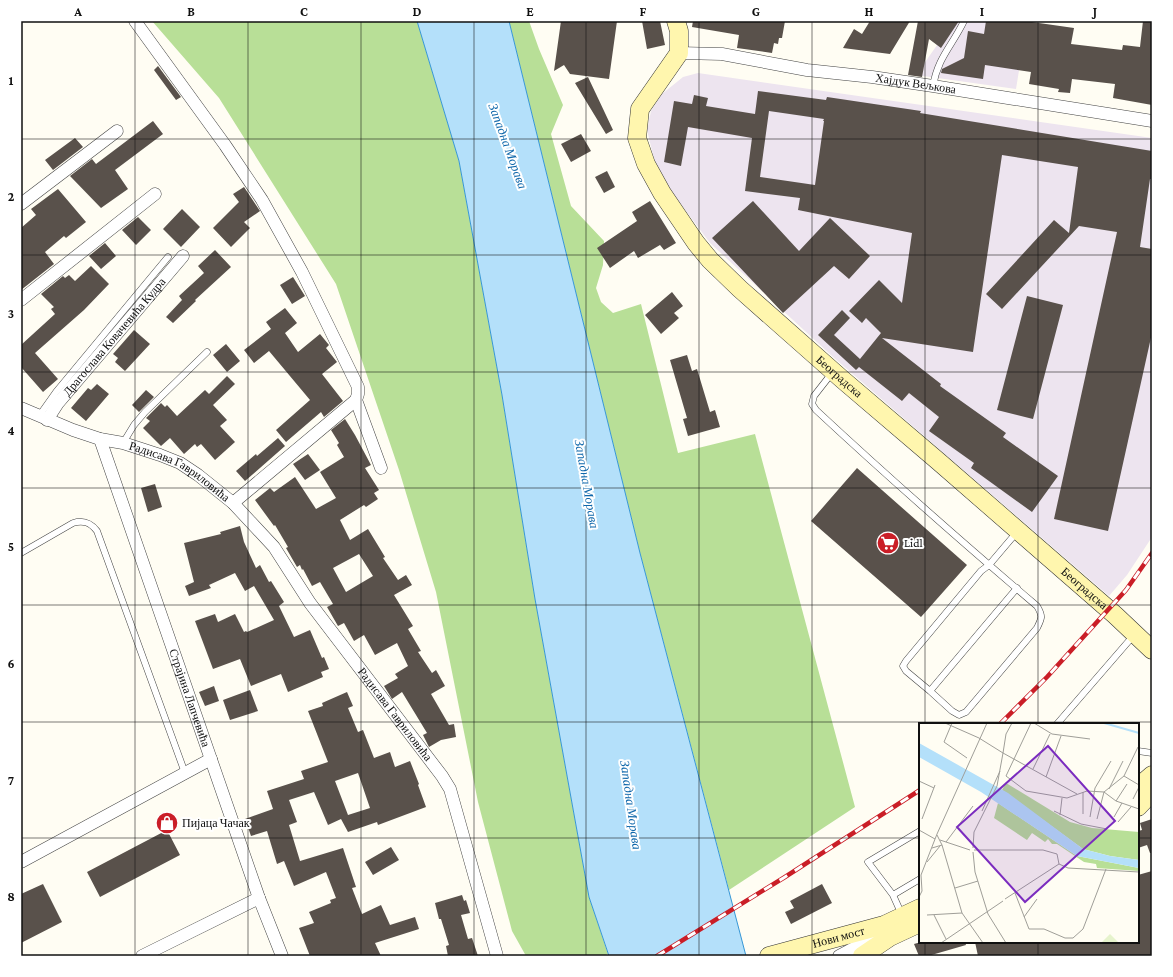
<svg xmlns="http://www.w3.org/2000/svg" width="1173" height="977" font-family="'Crimson Pro',serif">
  <rect width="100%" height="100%" fill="#fffdf3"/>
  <path fill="#ede4ef" d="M954,21H1027L1016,89L916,75Z
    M698,73L1152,138V537L1127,575L1109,596L833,357L710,243L665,183L654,159L647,130L651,111L662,94L683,77Z"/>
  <path fill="#b8df97" d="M152,21H417L459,161L502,395L535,599L589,897L608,954L603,956H526L512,931L478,802L436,592L399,470L336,284L219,98Z
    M509,21H529L539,49L563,105L551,134L571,206L604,241L603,265L596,288L601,302L613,313L641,304L678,453L755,434L855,807L729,890L640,553Z"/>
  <path fill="#b4e0fa" stroke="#3696d5" d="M417,21H509L640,553L746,956H609L589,897L535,599L502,395L459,161Z"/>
  <path fill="#59514b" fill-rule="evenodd" d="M561,21H617L609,79L570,74L564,65L554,71Z
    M642,21H660L665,45L647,49Z
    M693,21H785L782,38H779L778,44L774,43L772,53L737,48L739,35L692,27Z
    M870,21H910L890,54L843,48L854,29L862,34Z
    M918,21H959L941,48L929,39L922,77L908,75Z
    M986,21H1032V22L1074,28L1071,44L1122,50L1123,45L1140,47L1143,21H1152V105L1113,98L1115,84L1072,79L1070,93L1058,92L1059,89L1029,84L1031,72L985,65L983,79L941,73L942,69L964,58L968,31L984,34Z
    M158,66L181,97L176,100L154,70Z
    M588,77L613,130L606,134L575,83Z
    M758,91L826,100L827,97L921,111L920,113L1152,151V179H1150L1140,247L1152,249V333L1108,531L1054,519L1117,232L1079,226L1002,309L986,294L1054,220L1069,233L1078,167L1002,155L973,352L882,338L941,384L940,386L1006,433L1003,437L1058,476L1032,512L971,468L974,463L929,431L939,417L909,393L902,401L859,367L856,370L818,335L842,310L850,318L834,335L860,359L881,333L866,318L862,323L849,311L879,280L902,303L912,233L798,210L800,198L745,191L752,138L688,127L681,166L664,162L674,101L692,104L694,95L708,98L706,106L755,114ZM769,111L824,119L823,121H824L815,185L760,177Z
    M153,121L163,134L115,170L128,189L101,208L70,176L92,159L96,164Z
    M581,134L591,151L571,162L561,144Z
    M75,138L83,147L53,170L45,160Z
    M607,171L615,187L604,193L595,177Z
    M244,187L260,211L244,222L250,228L231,247L213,228L239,202L233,194Z
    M58,189L86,222L66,238L64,236L45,252L54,264L21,290V228L36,215L31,209Z
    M650,201L676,243L664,250L660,245L638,258L634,251L610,268L597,248L637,221L632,212Z
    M753,201L799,251L830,218L870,256L849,279L834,266L783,313L712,238Z
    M182,209L200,227L181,247L163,229Z
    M138,217L151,230L136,245L122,230Z
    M105,243L116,256L101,269L89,256Z
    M215,250L231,267L195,300L196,301L173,323L166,317L182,300L179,296L204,273L198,266Z
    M91,266L109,284L84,310L35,353L58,379L43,392L21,367V345L55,314L51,309L54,307L41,294L63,276L65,278L69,275L75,281Z
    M293,277L305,296L292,304L280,285Z
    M672,292L683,306L674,313L679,318L661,334L645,315Z
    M1027,296L1063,305L1033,419L997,410Z
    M285,308L297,323L285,333L298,352L320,334L329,345L326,348L337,362L322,374L343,401L324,417L321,412L286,442L276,430L310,400L269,351L254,363L244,350L271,329L266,322Z
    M134,330L150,344L125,371L115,362L118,358L113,354Z
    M226,344L240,361L227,372L213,355Z
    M687,355L692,371L697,369L710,412L715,410L720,427L688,436L683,419L687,418L670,360Z
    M227,376L235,384L213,405L227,420L220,426L235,442L215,460L201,444L197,447L195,444L184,454L170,438L161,446L143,428L150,421L146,418L161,403L165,407L167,405L177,416L205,390L209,394Z
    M97,384L109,394L86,421L71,408L88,388L91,390Z
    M146,390L154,397L139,412L132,405Z
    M345,419L355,435L371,465L365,468L379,490L374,493L378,499L366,507L364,505L340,520L350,540L368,529L385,557L383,558L398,580L406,575L412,585L394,595L413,626L408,629L421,651L418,652L432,673L436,670L445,686L431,694L449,725L454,724L456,737L441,740L429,747L423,735L427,733L402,692L392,699L384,686L398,678L395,674L408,666L397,643L375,655L364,635L354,641L344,623L338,626L327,607L333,604L320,582L312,586L303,569L302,570L300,565L297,567L286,548L288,547L275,525L274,526L255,500L270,488L274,492L295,477L316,509L336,498L320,472L344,457L337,445L339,443L331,430ZM359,554L373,576L346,592L333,568Z
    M278,438L285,446L245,481L236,471L256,454L257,456Z
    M308,454L320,470L305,480L293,464Z
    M857,468L967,565L921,617L811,521Z
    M155,484L162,507L148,512L141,488Z
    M240,526L244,542L256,568L260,565L269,582L271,581L284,602L279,606L294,637L310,630L322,658L324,657L329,669L321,672L323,677L288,692L281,674L251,686L240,659L213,669L195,621L215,614L218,622L235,614L244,632L246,631L247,632L274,620L254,586L245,591L235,573L209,585L211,588L189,596L185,586L194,582L184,543L221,534L220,532Z
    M214,686L219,701L205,706L199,692Z
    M250,690L258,711L230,720L223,700Z
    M347,692L353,706L348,708L358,732L363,730L374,758L390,752L395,767L410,761L419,784L418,785L426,807L378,825L377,822L348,832L341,819L328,825L314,792L289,800L297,822L289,825L300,861L343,848L356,887L352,888L362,914L381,905L390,925L415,917L419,929L375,943L381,956H310L299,928L314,923L309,912L331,903L330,900L336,898L326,872L294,886L284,861L277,864L267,831L251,836L245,819L273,809L267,791L304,779L301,771L328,762L308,711L323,706L322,703ZM358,773L370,808L348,815L335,781Z
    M1152,819V853H1150L1147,845L1138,848V831L1142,830L1140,823Z
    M167,830L180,855L100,897L87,872Z
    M391,847L399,860L373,875L365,862Z
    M1152,871V956H978L975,942H1138V875Z
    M43,884L62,922L21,943V894Z
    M822,884L832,903L791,924L785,912L794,908L790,901Z
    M462,895L464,901L466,900L470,913L461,915L468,939L472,938L478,956H448L446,946L449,945L441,919H439L435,903Z
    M921,942H965L966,945L928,956H919L914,944Z"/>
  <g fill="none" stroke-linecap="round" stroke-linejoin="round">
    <g stroke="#434343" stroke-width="7">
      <path id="lane" d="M933,86C938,57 952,46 964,21
        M832,373L814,396L812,404L816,410C888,477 962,542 1037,606C1043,616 1042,618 1037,628L966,712L959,715L952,711L930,691L906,671L903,666L906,661L981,571L989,565L1017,532
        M39,416L56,392L168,257
        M123,443L134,425L145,412L207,352
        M21,553L73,523C83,520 90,522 97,531L185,773
        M930,691L1017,588
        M1057,724L1134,635
        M1138,751L1152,753
        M893,895L920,879
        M902,915L893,895L868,862L920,831"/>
    </g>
    <g stroke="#434343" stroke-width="13">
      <g id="street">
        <path d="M135,21L225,145L262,200L302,272L358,387V394L356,400L381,468"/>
        <path id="s1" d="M679,53L722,54L807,70L872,77L933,86L1152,121"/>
        <path d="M21,204L117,131"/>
        <path d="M21,300L155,194"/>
        <path id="s2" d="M21,408L73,430L100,439L123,443L160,455L180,463L198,475L233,503L274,547L310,603L442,776L450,789L497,956"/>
        <path id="s3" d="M47,420L58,403L183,256"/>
        <path id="s4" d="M100,439L259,898L282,956"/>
        <path d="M233,503L356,400"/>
        <path d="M21,862L211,759"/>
        <path d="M142,956L259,898"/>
        <path d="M839,956L884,932"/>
      </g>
    </g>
    <g stroke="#323232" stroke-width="19">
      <g id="secondary">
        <path id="s5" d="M676,21L679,31V53L640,109L637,138L646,164L662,193L696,243L710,260L740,289L843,380L938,461L1115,615L1152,650"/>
        <path d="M1138,787L1152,775"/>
        <path d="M1138,807L1152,792"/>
        <path id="s6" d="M769,956L884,925L920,908"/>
        <path d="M862,956L890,937L920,923"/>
      </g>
    </g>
    <use href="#lane" stroke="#fff" stroke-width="6"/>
    <use href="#street" stroke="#fff" stroke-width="12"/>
    <use href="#secondary" stroke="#fff6ae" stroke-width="18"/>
    <g stroke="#ca1e27" stroke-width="4.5">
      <path id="rail" d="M1000,724L1047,677L1126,590L1152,553
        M657,956L785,877L920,790"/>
    </g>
    <use href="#rail" stroke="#fff" stroke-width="3" stroke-dasharray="9" stroke-linecap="butt"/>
  </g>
  <path fill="none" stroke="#101010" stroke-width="1" stroke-opacity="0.55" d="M135,21V956M248,21V956M361,21V956M474,21V956M586,21V956M699,21V956M812,21V956M925,21V724M1038,21V724M21,139H1152M21,255H1152M21,372H1152M21,488H1152M21,605H1152M21,722H1152M21,838H920M1138,838H1152M925,942V956M1038,942V956"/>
  <defs>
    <g id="supermarket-disc" transform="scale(1.15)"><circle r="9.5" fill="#ca1e27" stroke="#fff"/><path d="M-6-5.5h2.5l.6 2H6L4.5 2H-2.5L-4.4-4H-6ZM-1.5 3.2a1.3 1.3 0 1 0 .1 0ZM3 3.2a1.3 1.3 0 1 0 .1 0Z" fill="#fff"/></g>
    <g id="shop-disc" transform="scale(1.15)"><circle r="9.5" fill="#ca1e27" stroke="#fff"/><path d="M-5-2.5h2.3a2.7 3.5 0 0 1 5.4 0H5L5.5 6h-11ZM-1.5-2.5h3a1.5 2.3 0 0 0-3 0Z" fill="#fff"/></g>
  </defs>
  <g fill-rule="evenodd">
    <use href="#supermarket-disc" x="888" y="543"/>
    <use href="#shop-disc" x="167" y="823"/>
  </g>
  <g text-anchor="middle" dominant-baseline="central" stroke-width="4" stroke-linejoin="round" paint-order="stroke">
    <g font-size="12" fill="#101010" stroke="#fff">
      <text stroke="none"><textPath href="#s1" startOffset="239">Хајдук Вељкова</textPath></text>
      <text stroke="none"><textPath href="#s3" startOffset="107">Драгослава Ковачевића Кудра</textPath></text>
      <text stroke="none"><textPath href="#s5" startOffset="447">Београдска</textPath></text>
      <text stroke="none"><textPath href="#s2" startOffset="172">Радисава Гавриловића</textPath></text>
      <text stroke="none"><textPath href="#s5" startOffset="771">Београдска</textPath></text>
      <text stroke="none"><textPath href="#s4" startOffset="274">Страјина Лапчевића</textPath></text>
      <text stroke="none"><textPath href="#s2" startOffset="502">Радисава Гавриловића</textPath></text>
      <text stroke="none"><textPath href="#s6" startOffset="72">Нови мост</textPath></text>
    </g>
    <g font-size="12" fill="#101010" stroke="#fff" text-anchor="start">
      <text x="904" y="543">Lidl</text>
      <text x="182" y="823">Пијаца Чачак</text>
    </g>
    <g font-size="13" font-style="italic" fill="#1068ab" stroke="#fff">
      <text transform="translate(508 146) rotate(70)">Западна Морава</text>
      <text transform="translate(587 484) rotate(80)">Западна Морава</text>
      <text transform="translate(631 805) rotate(82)">Западна Морава</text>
    </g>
  </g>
  <g transform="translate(919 723)">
    <rect width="220" height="220" fill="#fffdf3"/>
    <path d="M87,60L151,99L173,105L220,109V137L191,133L164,126L83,67ZM79,80L158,133L220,145V148L178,145L177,141L165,139L138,121H133L129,116L126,119L113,110L108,117L75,95Z" fill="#b8df97"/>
    <path d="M191,211L200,220H182Z" fill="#e6f3cc"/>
    <path d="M0,20L89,70L164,126L191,133L220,137V145L158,133L62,69L0,34Z" fill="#b4e0fa"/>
    <path fill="none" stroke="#b4e0fa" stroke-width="2" d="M185,0L220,10"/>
    <path fill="none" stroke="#9f9e98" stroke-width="1" d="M26,0L60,15M33,0L25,19L48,35M93,0L87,11L84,30L158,71M112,0L87,53L107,68L148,75L168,68L185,69L205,53L220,62M115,0L133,11L171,16M114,46L131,11M205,53L219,24M127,54L142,13M0,58L15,65M190,66L204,38M164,69V91M214,76L220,64M197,78L208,61M63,88L81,48M135,88L162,101L188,106M141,92L143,75M171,94L176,65L192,38M195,94L203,80M3,96L16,62M178,96L185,69L197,78L220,86M199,99L212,84M0,107L16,116M21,117L51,127M27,119L54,83M23,122L43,190L64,220M13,125L23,122L18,112M54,125L55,109L78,63L84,30L60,15M55,127H124L138,131L140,141M54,129L56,149L69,191L87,220M8,139L21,123M140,141L149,145L220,149M36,165L59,158M96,170L110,206H125L146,215H154L164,206L187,146M0,174L3,168L2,152L18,111L68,0M86,176L140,141M8,192L43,190M15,192L27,216M105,194L118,176M22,220L84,178"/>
    <path fill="#7b2cbf" fill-opacity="0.15" stroke="#7b2cbf" stroke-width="2" d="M129,23L196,98L106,179L38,104Z"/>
    <rect width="220" height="220" fill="none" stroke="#101010" stroke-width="2"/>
  </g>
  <rect width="1173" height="977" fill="none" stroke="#ffffff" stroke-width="44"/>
  <rect x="22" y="22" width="1129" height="933" fill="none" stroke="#101010" stroke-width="1.5"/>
  <g font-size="13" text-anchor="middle" font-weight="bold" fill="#101010">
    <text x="78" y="16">A</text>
    <text x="191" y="16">B</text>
    <text x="304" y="16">C</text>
    <text x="417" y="16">D</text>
    <text x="530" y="16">E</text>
    <text x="643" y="16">F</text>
    <text x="756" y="16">G</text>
    <text x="869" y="16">H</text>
    <text x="982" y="16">I</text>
    <text x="1095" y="16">J</text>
    <text x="11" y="85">1</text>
    <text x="11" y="201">2</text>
    <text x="11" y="318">3</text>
    <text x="11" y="435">4</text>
    <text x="11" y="551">5</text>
    <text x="11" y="668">6</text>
    <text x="11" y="785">7</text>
    <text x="11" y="901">8</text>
  </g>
</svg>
